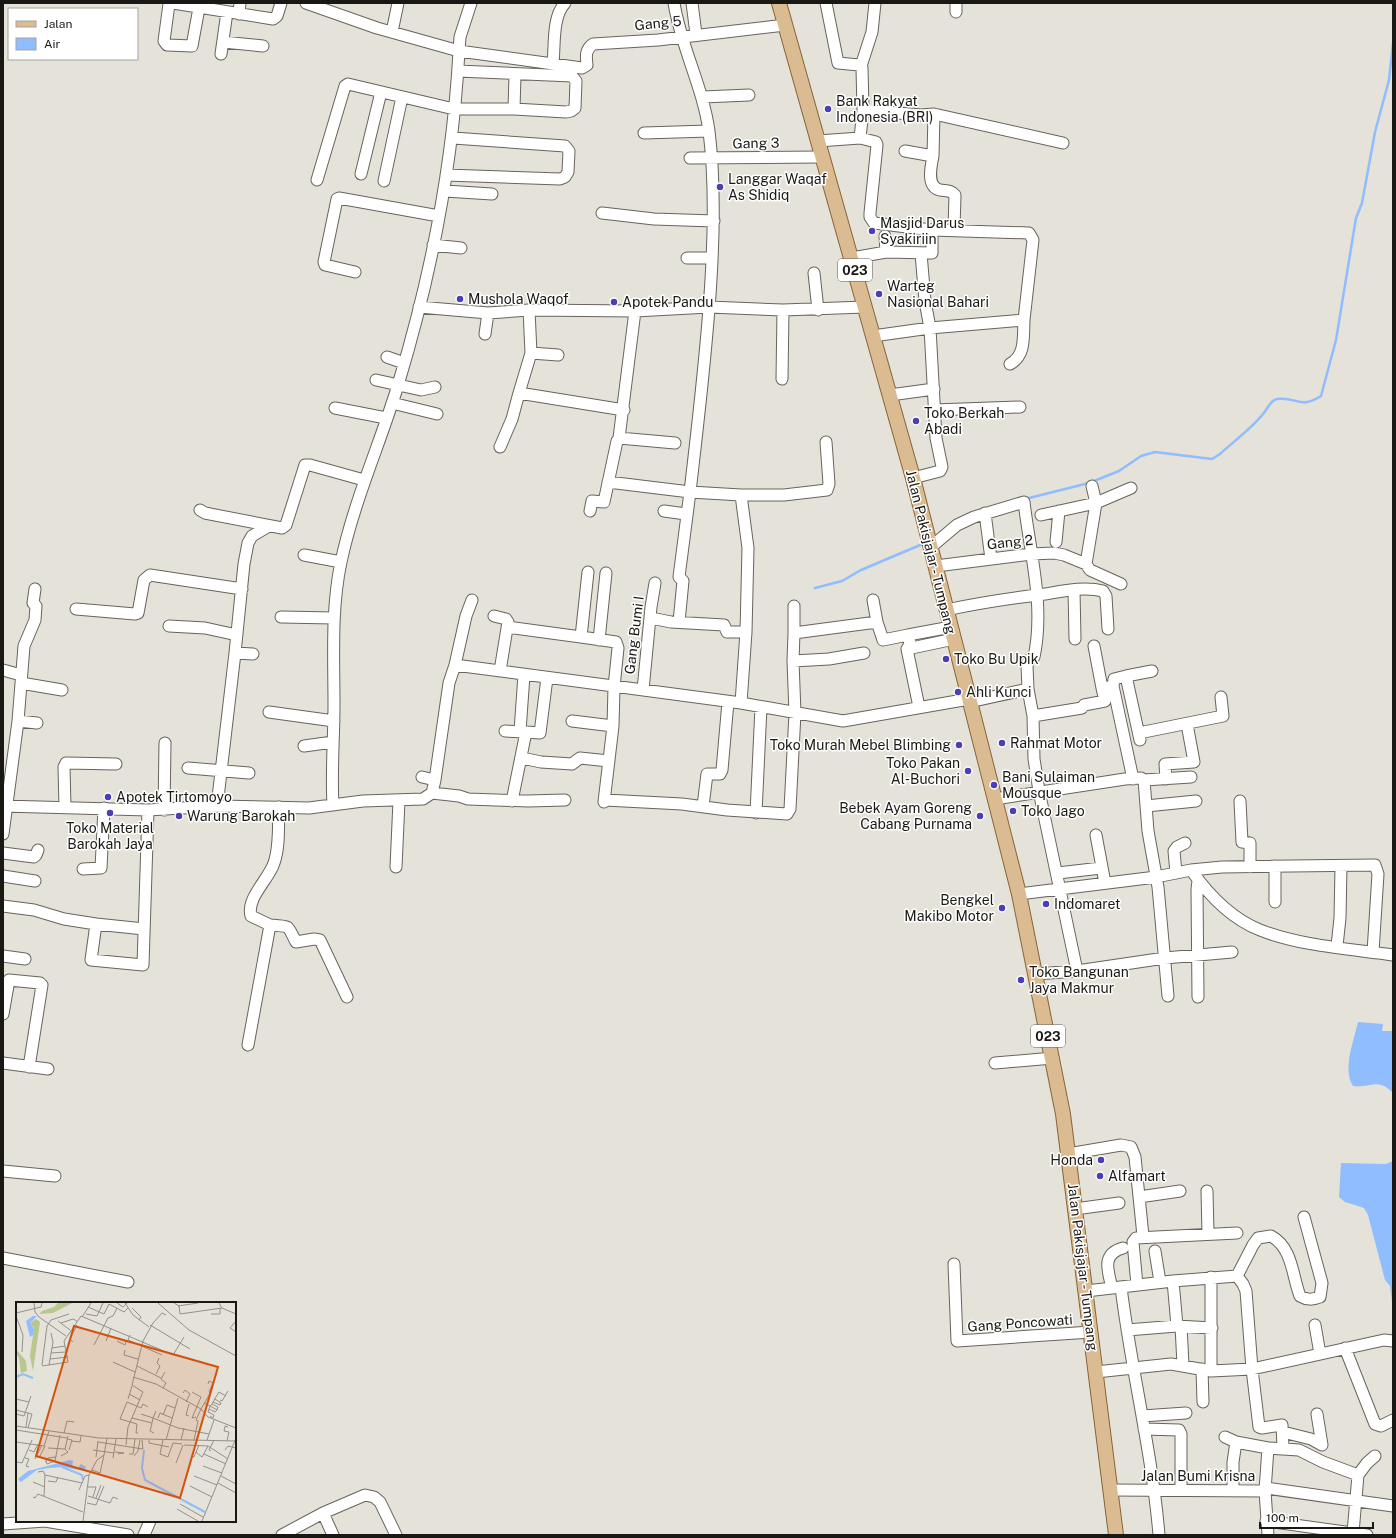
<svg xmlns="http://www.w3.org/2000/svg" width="1396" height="1538" font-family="'Public Sans',sans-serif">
  <rect width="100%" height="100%" fill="#e5e2d9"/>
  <path fill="#8fbdfd" d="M1358,1022L1383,1024L1382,1031H1393V1093C1378,1077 1372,1088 1353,1086C1342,1070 1354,1040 1358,1022Z
    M1393,1161V1309L1390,1286L1385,1280L1368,1215L1364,1208L1345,1202L1339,1197L1341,1163L1386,1164Z"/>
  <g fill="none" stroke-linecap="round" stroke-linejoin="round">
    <path stroke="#8fbdfd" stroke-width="2.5" d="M1025,499L1089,483L1119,471L1141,456L1155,452L1212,459L1220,454C1234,441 1251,429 1263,414C1268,409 1269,401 1277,399C1297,396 1299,410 1321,396L1336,340L1356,218L1362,203L1375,132L1389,80L1393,43
      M815,588L842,581L861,570L925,543"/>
    <g stroke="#67645c" stroke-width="13">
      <path id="minor" d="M171,3L169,4L164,41L167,45L192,46L199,8
        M173,3L273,19L277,16L281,3
        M306,3L377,28L459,51C453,164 431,276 398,385C380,444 354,501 341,562C331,609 334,657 334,705C334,738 331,772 333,805
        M471,3L460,37L459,51L582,68L587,65C586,56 585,50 593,44L658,40L785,25
        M674,3C681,47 703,87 709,131C715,180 714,230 711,279C707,350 698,422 690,492L741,495L748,548L746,632L741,703
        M692,3L696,34
        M826,3L838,63L859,65L862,68L863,110
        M956,3V12
        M239,14L240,3
        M392,32L398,3
        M223,42L263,46
        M221,54L227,12
        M553,63C555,45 552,17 565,3
        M861,66L872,32L875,3
        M703,97L749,95
        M514,109L515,75
        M644,133L709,131
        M860,138L863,110L921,115L934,114L1063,143
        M818,141L860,138L876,142L877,145L870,213V217L874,223L932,230L1029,233L1033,240L1024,320L930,328L873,336
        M905,151L933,156L934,114
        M933,156C931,166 926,187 940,190C946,191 951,190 955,195L954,229
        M690,158L822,157
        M361,174L381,92
        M446,175L560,179L565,177L568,172L569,151L565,146L453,138
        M317,180L345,86L348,84L454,109H514L566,112L571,111L575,108L576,81L572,76L458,71
        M384,181L402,97
        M445,191L492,194
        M602,213L654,219L714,221
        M885,236L886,252
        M433,245L461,248
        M687,258H712
        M852,258L886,252L932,253V230
        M355,272L325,265L324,262L337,199L339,198L439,216
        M814,273L818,310
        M419,307L488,313L529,310L635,311L709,307L783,310L865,307
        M529,310L531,353L519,393L624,410
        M635,311L619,438L675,443
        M485,334L488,313
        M531,353L558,355
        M387,357L404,363
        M1010,364C1026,355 1023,337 1024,320
        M782,379L783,310
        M376,380L421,390L435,387
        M890,395L934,389
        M392,403L437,414
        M335,408L386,418
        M934,410L1020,407
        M500,447L512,419L519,393
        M913,478L940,471L942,467L936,438L930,328L925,301L921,253
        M608,482L690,492L679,577L683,581L679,622
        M1092,486L1096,503L1131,488
        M741,495H784L827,490L829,484L826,442
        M200,510L205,513L282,528L286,525L305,465H310L364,480
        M590,511L592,501L604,502L617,441L619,438
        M664,511L686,514
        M985,513L991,559
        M1041,515L1096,503L1086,564L1090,570L1121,584
        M1056,542L1059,511
        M931,547L957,525L974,517L1024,502C1030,553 1045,606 1034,657L1029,660L1027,666L1028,689L1033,716L1034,759L1039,791L1077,971
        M304,555L341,562
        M936,566L1031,554L1054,553L1064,555L1086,564
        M588,572L581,637L616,642L618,648L614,687L613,726L604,802
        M1074,590L1075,639
        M794,606V633
        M76,609L135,614L138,613L144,580L150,575L242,589
        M946,610C979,603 1012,598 1045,594C1063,591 1085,586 1103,591L1106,596L1108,629
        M494,616L506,619L508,622L500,671
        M281,617L334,618
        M651,618L671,622L724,625L727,632H746
        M877,622L883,640L908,635L910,644L907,649L919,707
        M169,626L205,628L237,635
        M507,627L581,637
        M908,635L951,627
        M599,640L606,573
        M1094,646L1102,688L1109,687
        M907,649L954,639
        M235,653L253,654
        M793,661L829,659L864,653
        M455,665L466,616L472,600
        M3,670L21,675
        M1126,676L1152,671
        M21,683L62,690
        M643,690L651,607L655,583
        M269,712L334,721
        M1033,716L1082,708L1084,705L1105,701L1102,688
        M18,721L37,723
        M572,721L613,726
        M505,731L526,732
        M520,731L524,675
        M1139,733L1223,716L1221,697
        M304,746L333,742
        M522,758L541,762L572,764L580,758L609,761
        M188,768L249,773
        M422,777L435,780
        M1133,779L1113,686L1114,679L1126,676L1140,740
        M1166,779L1165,764L1194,762L1187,724
        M1144,780L1148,831L1158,887L1168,996
        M432,793L459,796L468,799L528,801L565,800
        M995,799L1125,779L1141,778L1144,780L1191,777
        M605,800L682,804L727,810L787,814L790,809L795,713L793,661L794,633L877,622L873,600
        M512,801L526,732L540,733L547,678
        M1240,801L1242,842L1250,843V867
        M3,806L148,810L217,806L309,808L363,801L423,799L432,793L435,780L449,683L455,665L741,703L843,721L969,699L974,701L1028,689
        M217,806L235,653L244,564L248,543L252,536L269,526
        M703,806L707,774H720L722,770L728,702
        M1146,806L1196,801
        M65,807L64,767L66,763L116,764
        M164,810L165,743
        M756,813L761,707
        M3,834L18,721L24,646L35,620L36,606L33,603L35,589
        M1096,835L1105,883
        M3,853L34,857L36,855L38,850
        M396,867L399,801
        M83,869L101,868L104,808
        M1191,870L1222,867L1375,865L1378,874L1373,952
        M1058,873L1101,868
        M1176,873L1174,851L1177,847L1185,843
        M3,876L35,881
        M1019,894L1156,877L1191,870C1208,894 1232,919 1260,930C1300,946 1351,949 1393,955
        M1275,902V866
        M3,906L34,910L64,919L96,924
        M270,925C291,927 286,923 296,942L314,939L320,940L347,997
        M144,929L96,924L91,960L143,965L148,810
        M1337,946L1340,918L1341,866
        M3,956L25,959
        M1036,974L1077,971L1165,958L1232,952
        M1198,997L1197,889L1198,881
        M3,1014L9,980L40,983L42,985L29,1067
        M248,1045L270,925L251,916C246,898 269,879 274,863C280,846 278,825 279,807
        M3,1063L48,1069
        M995,1063L1053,1058
        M1068,1154L1121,1145L1131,1147L1135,1157L1143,1236
        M3,1171L55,1176
        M1207,1191L1208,1234
        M1139,1197L1180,1191
        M1075,1209L1119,1203
        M1155,1251L1160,1282
        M3,1258L128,1282
        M954,1264L957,1341L1091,1332
        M1237,1276L1253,1245L1258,1238L1271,1236C1293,1248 1292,1276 1300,1296C1307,1300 1312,1300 1320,1297L1322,1283L1304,1217
        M1211,1277V1371
        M1173,1281L1177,1326
        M1137,1285L1133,1242L1136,1238L1237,1233
        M1121,1287C1131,1370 1152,1451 1159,1535
        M1112,1288C1108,1271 1101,1254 1123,1248
        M1086,1291L1173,1281L1237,1276L1243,1284L1246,1291L1252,1369L1259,1427L1262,1428L1282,1425L1283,1448
        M1315,1325L1320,1354
        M1181,1326L1183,1365
        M1127,1330L1177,1326L1212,1328
        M1345,1348L1375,1424L1381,1426L1393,1420
        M1202,1369L1203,1402
        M1096,1372L1171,1364L1211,1371L1252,1369L1384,1340L1393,1341
        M1142,1416L1186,1413
        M1144,1429L1179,1430L1181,1434V1490
        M1283,1432L1311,1439L1322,1445L1317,1414
        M1225,1437L1236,1442L1268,1448
        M1266,1488L1393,1506
        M1111,1490L1265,1491L1268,1535
        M1233,1491V1462L1236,1442
        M1265,1491L1268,1448L1299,1450L1323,1462L1358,1475L1367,1463L1375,1456
        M323,1513L333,1535
        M1266,1521L1367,1535
        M3,1524L45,1521L128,1535
        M1353,1533L1358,1475
        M144,1535L150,1521
        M282,1535L323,1513L365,1495L374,1497L380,1502L396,1535"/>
    </g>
    <g stroke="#886537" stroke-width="16">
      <path id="major" d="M779,3L913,478L1019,894L1063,1114L1116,1535"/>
    </g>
    <use href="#minor" stroke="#fff" stroke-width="11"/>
    <use href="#major" stroke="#dbbb92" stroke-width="14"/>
  </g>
  <g fill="#4c3fb6" stroke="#fff" stroke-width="1.5">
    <circle cx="828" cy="109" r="4"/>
    <circle cx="720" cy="187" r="4"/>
    <circle cx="872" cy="231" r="4"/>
    <circle cx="879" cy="294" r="4"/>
    <circle cx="460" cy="299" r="4"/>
    <circle cx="614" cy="302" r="4"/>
    <circle cx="916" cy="421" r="4"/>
    <circle cx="946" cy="659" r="4"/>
    <circle cx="958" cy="692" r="4"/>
    <circle cx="1002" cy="743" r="4"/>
    <circle cx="959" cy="745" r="4"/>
    <circle cx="968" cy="771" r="4"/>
    <circle cx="994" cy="785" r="4"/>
    <circle cx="108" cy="797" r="4"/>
    <circle cx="1013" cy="811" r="4"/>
    <circle cx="110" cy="813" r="4"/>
    <circle cx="179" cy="816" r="4"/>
    <circle cx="980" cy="816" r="4"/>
    <circle cx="1046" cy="904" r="4"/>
    <circle cx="1002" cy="908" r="4"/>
    <circle cx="1021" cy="980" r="4"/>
    <circle cx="1101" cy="1160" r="4"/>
    <circle cx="1100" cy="1176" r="4"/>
  </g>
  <g text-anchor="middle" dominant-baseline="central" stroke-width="3" stroke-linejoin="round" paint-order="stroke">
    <g fill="#fff" stroke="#5e5d5b" stroke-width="1">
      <rect x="838" y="259" width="34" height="22" rx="3"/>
      <rect x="1031" y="1025" width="34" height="22" rx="3"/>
    </g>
    <g font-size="13" font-weight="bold" fill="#191815">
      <text x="855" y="270">023</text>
      <text x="1048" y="1036">023</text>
    </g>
    <g font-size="14" fill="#191815" stroke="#fff">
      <text transform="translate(658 23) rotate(-6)">Gang 5</text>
      <text transform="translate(756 143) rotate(-1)">Gang 3</text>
      <text transform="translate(1010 542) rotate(-6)">Gang 2</text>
      <text transform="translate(931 552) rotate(76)">Jalan Pakisjajar - Tumpang</text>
      <text transform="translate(634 635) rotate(-83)">Gang Bumi I</text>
      <text transform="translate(1083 1267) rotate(83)">Jalan Pakisjajar - Tumpang</text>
      <text transform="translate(1020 1323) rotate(-4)">Gang Poncowati</text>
      <text x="1198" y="1476">Jalan Bumi Krisna</text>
    </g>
    <g font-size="14" fill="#191815" stroke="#fff" text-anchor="start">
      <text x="836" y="101">Bank Rakyat<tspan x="836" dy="16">Indonesia (BRI)</tspan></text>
      <text x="728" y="179">Langgar Waqaf<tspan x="728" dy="16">As Shidiq</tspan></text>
      <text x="880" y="223">Masjid Darus<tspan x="880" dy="16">Syakiriin</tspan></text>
      <text x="887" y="286">Warteg<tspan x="887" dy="16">Nasional Bahari</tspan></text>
      <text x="468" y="299">Mushola Waqof</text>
      <text x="622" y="302">Apotek Pandu</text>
      <text x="924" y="413">Toko Berkah<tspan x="924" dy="16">Abadi</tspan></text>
      <text x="954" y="659">Toko Bu Upik</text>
      <text x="966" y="692">Ahli Kunci</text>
      <text x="1010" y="743">Rahmat Motor</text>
      <text x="951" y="745" text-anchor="end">Toko Murah Mebel Blimbing</text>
      <text x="960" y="763" text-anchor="end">Toko Pakan<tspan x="960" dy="16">Al-Buchori</tspan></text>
      <text x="1002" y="777">Bani Sulaiman<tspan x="1002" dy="16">Mousque</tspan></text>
      <text x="116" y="797">Apotek Tirtomoyo</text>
      <text x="972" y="808" text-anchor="end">Bebek Ayam Goreng<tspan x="972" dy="16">Cabang Purnama</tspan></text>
      <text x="1021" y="811">Toko Jago</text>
      <text x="187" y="816">Warung Barokah</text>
      <text x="110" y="828" text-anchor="middle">Toko Material<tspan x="110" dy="16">Barokah Jaya</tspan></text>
      <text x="994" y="900" text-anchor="end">Bengkel<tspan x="994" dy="16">Makibo Motor</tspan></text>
      <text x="1054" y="904">Indomaret</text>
      <text x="1029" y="972">Toko Bangunan<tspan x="1029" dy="16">Jaya Makmur</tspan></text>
      <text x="1093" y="1160" text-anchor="end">Honda</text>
      <text x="1108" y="1176">Alfamart</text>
    </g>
  </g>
  <g transform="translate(16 1302)">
    <rect width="220" height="220" fill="#e5e2d9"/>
    <path d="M42,1H56L37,11L23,12L26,9L38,5ZM20,17L24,20L17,69L14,54L18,26L14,21ZM0,32V47L10,59L11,69L5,71L3,56L0,51Z" fill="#b7c78d"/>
    <path d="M21,14L14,21L18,27L17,33L14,35L10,19L17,14ZM54,158L57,159L56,165L62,166L65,162L70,165L68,169L47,165L34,166L21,168L5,180L2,177L12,169Z" fill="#8fbdfd"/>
    <path fill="none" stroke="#8fbdfd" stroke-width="2" d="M0,75L7,72L17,76M128,148L126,166L129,178L189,210M46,165L66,173L67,178"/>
    <path fill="none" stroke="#93918b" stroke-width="1" d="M18,1L19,10L23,15L50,34M101,1L107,5L111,1M109,1L117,13L133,25M142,1L173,28L220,54M158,1L163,4L164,12L206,6M203,1L206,6L220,12M93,2L108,10L112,6M162,4L182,1M72,5L88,12L93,2M116,6L125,15L123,18M0,11L25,5L26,1M70,12L81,14L87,1M195,12H204V6M0,14L7,33L6,50M66,15L75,1M42,19L54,28M220,19L214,26L220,30M45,21L57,17L61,19M134,23L174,47M114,33L112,38L146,53M90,39L95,26M101,39L109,43L110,40L103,36M57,40L54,37L61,23M78,43L92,16L97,14L101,6M36,46L49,44M109,48L108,53L122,57M35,51L50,50M34,57L52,55M97,60L119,70M26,63L31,24L35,18L53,12M33,63L37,40L35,31M26,64L52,60L48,39L65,14L157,53L168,35M121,64L145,76M140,72L144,64L141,61L143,56M117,75L140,82L185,107L196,88M192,82L193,79L197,81L193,90L195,92M147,86L150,81L145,77L149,70M176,90L185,95L176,116L180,115M167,91L169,88L174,92L170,100M113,92L124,98M0,97L13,100M112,97L116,84M198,98L203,90L210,94M204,98L206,99L212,89M111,100L104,117L121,122L120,131H122M111,100L125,106L127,102L132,105M188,101L194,104L193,107L199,110L201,108M196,102L202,105L201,108L194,104L196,102L197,100L204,103L205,101L199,97L197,100M193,107L192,110L198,113L197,116L194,114M0,108L16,112M0,112L8,114L15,94M125,112L137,116L140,109M147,113L151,103L159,106M173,114L170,113L173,102M116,116L136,121L137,116L162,126L193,132M142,116L144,111L156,116M136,121L134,129L138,131M0,124L83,136L220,139M10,125L12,111M12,126L16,112M0,128L51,136M48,131L51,119L58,120M51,137L56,138L53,148M133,138V141L153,145M147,138L144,152L152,155L157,141L166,142M150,138L162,96M165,138L168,126M178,138L182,119L180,118L185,107L192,115L220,126M191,138L198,118M55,139L64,140L65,134M211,139L213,130L208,129L209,124L212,125M0,140L28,144L33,129M82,140L127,147L126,138M110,143L112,125L127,90L116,83L127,39L137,21L146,11L150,13M168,143L192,144L212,157M32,146L49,147M13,148L18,150L22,142M77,148L98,151M209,148L212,144L220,146M195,149L193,148L198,138M99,150L108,151L102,152M180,150L186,155L192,144M113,152H117L119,137M188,152L210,162M45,154L52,150L49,147L52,134M118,154L122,149L124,138M175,154L178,155L183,143M80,155L82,139M9,156L13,157L10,164L13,165M23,156L29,144M97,156L100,137M19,157L26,143M30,159L31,162L39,159L44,133M1,160L6,161L16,138M29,160L32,156L40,155M160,161L167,143M187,164L206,171M76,168L84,171L88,153M22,170L27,169L29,173L28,194M29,173L66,181M178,174L201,183M205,174L220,182M32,179L40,180L42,175M17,180L29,185M202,181L220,191M174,184L196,195M72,185H80L77,195M63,188L69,174L73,173M72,194L94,201L97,195L102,197M17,195L19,196L22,192L67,210M80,196L85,183M71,201L80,203L88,184M164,202L187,215M161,207L182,219M67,219L73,173L81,158L88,153L91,136M186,219L220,136"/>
    <path fill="#d3520d" fill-opacity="0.15" stroke="#d3520d" stroke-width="2" d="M58,24L202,65L164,196L20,154Z"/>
    <rect width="220" height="220" fill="none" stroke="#191815" stroke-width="2"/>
  </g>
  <rect width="1396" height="1538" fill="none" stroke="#191815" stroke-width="8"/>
  <rect x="8" y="8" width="130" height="52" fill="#ffffff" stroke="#a3a3a1"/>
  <rect x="16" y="21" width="20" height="6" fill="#dbbb92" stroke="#a3a3a1"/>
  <text x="44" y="28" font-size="12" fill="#191815">Jalan</text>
  <rect x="16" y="38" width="20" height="12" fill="#8fbdfd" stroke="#a3a3a1"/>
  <text x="44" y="48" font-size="12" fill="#191815">Air</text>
  <path d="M1260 1522v6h113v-6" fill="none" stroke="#191815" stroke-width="2"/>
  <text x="1266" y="1522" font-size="12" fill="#191815" stroke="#ffffff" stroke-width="3" paint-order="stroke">100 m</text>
</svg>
